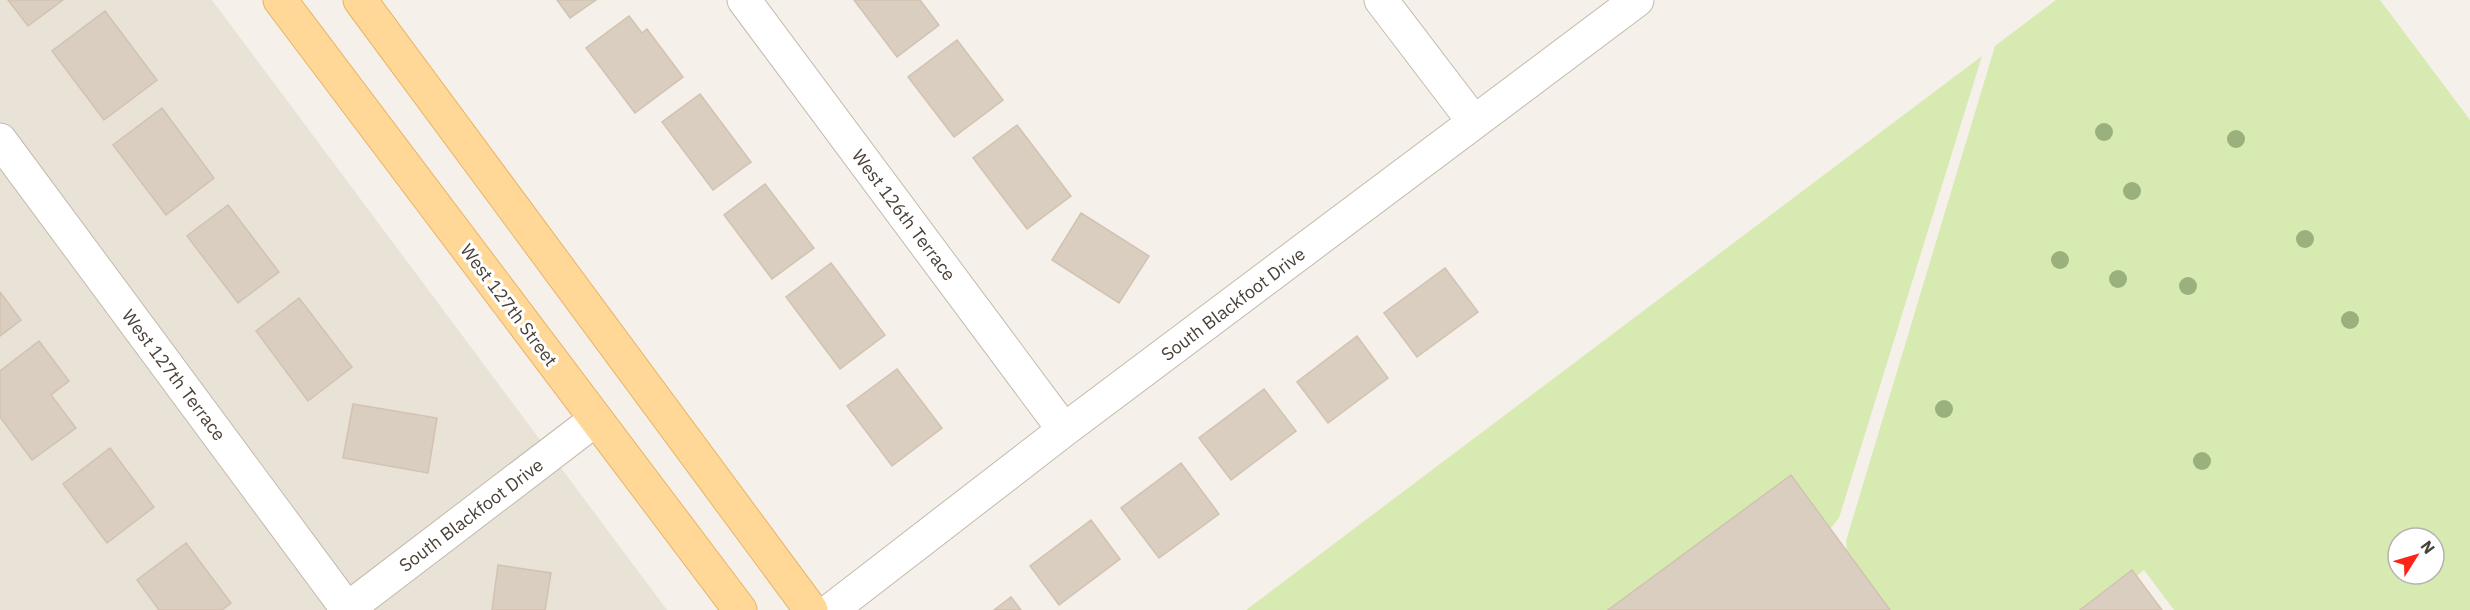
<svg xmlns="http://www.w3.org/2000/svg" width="2470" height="610" font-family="'IBM Plex Sans',sans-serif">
  <rect width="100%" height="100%" fill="#f5f0e9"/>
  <path fill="#e9e2d7" d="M0,0H212L667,610H0Z"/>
  <path fill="#d6eab1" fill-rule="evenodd" d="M2056,0H2380L2470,120V610H2174L2144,570L2137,576L2132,570L2080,610H1890L1847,551L1846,541L1995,46ZM2398,538H2434V574H2398Z
    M1982,56L1839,518L1830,529L1608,610H1246Z"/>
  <path fill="#dacec1" stroke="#d2c2b1" stroke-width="1.5" d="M8,0H63L28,26Z
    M557,0H596L570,18Z
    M854,0H920L939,25L897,57Z
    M105,11L157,80L104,120L52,51Z
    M629,16L642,33L647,29L683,77L635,113L586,48Z
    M957,40L1003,100L954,137L908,77Z
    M700,94L751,162L713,190L662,122Z
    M162,108L214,178L166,215L113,145Z
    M1017,125L1071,196L1027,229L973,158Z
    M765,184L814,248L772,279L724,215Z
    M228,205L279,272L238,303L187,236Z
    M1081,213L1149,256L1119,303L1052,260Z
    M831,263L885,335L840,369L786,297Z
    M1445,268L1478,312L1417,357L1384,313Z
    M0,292L21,320L0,336Z
    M299,298L352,367L308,401L256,331Z
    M1357,336L1388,378L1328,423L1297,382Z
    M39,341L69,381L51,395L76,428L32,460L0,417V371Z
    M897,369L942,428L892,466L847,406Z
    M1264,389L1296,431L1231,480L1199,438Z
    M353,404L437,418L428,473L343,458Z
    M110,448L154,507L107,543L63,484Z
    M1181,463L1219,514L1159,558L1121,508Z
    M1791,475L1890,610H1608Z
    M1091,520L1120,559L1059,605L1030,566Z
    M186,543L231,603L222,610H159L137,580Z
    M498,565L551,573L545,610H492Z
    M2132,570L2162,610H2080Z
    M1011,597L1021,610H994Z"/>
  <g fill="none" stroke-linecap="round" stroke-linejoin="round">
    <g stroke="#c4baae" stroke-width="35">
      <path id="minor" d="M744,0L1064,430
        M1381,0L1474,122
        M0,140L348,610
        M346,610L595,420
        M831,610L1064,430L1637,0"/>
    </g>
    <g stroke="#e8b464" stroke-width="35">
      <path id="major" d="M280,0L740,610
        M360,0L811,610"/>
    </g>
    <use href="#minor" stroke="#fff" stroke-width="33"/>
    <use href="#major" stroke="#ffd898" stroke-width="33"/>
  </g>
  <g fill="#9ab17e">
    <circle cx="2104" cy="132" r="9"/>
    <circle cx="2236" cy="139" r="9"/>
    <circle cx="2132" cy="191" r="9"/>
    <circle cx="2305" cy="239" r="9"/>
    <circle cx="2060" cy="260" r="9"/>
    <circle cx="2118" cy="279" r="9"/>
    <circle cx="2188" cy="286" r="9"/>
    <circle cx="2350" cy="320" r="9"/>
    <circle cx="1944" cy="409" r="9"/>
    <circle cx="2202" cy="461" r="9"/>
  </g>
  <g text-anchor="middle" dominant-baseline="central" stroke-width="6" stroke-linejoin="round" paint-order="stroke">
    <g font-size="18" fill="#494037" stroke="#fff">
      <text transform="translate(904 215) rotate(53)">West 126th Terrace</text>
      <text transform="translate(1233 304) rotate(-37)">South Blackfoot Drive</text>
      <text transform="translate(509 305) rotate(53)">West 127th Street</text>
      <text transform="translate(174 375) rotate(53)">West 127th Terrace</text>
      <text transform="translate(471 515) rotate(-37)">South Blackfoot Drive</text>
    </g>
  </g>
  <g transform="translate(2416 556) rotate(53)"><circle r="28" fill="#ffffff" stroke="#b6b3af" stroke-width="1.5"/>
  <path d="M0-4.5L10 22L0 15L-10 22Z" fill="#ff2416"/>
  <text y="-9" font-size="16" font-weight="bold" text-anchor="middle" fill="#494037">N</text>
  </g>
</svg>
